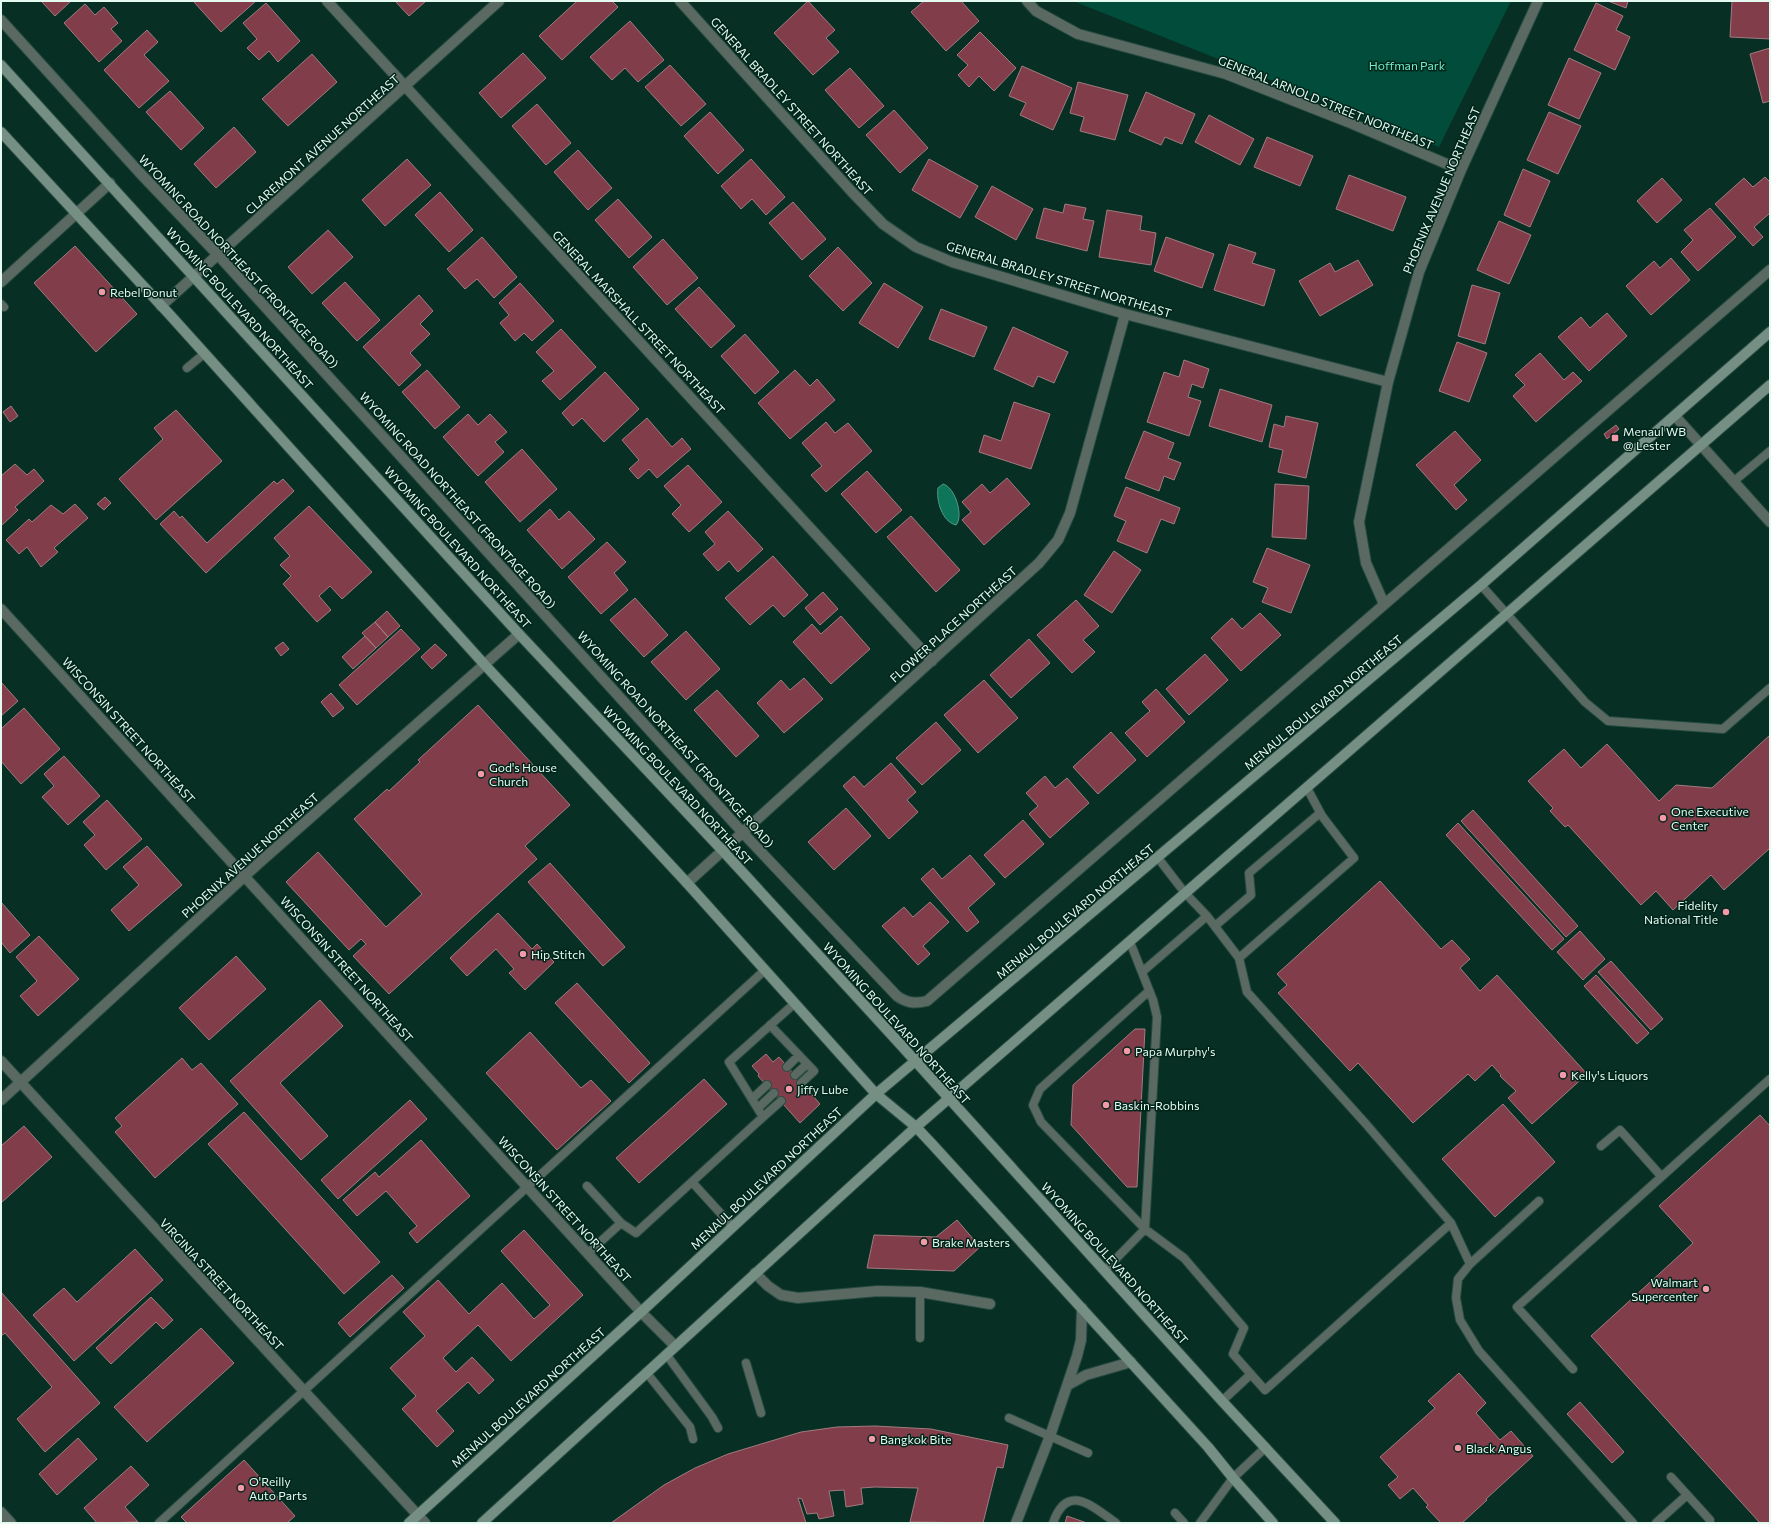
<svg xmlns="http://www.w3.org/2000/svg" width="1771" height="1524" font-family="Commissioner,sans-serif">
  <rect width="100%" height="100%" fill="#082f24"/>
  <path fill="#014c3a" d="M1073,1H1511L1439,147Z"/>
  <path fill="#0e745a" stroke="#4e9c87" d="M943,484C955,487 964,516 956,525C942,522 936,500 938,488Z"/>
  <path fill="#823d4b" stroke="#a17b80" d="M41,1H71L55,16Z
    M193,1H256L221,32Z
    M395,1H426L409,16Z
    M577,1H612L618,7L562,60L539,36Z
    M808,1L835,30L826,38L839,52L813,75L774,33Z
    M924,1H961L979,21L946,51L911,12Z
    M1608,1H1628L1626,8Z
    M1732,1H1770V39L1730,37Z
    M266,3L300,41L278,62L269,51L259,60L247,48L257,39L243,23Z
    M1596,3L1623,16L1616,30L1630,37L1615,70L1574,50Z
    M85,4L95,15L104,7L118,23L111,29L122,41L99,62L64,23Z
    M630,21L664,60L638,82L625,68L612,80L590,57Z
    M147,30L158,42L144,55L169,81L139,108L104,70Z
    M980,32L1016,68L994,91L979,76L969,87L958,75L968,65L957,55Z
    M1770,48V101L1763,103L1750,54Z
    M523,53L546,78L501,118L479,93Z
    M312,54L337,82L288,126L262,99Z
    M1569,58L1601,73L1579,119L1548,105Z
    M670,65L706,104L681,126L645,87Z
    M1022,66L1072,88L1053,130L1020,115L1026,103L1009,96Z
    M850,68L884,106L859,128L825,90Z
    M1078,82L1128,95L1115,140L1080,131L1084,117L1070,113Z
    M170,91L204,128L181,150L146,112Z
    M1146,92L1195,114L1182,144L1165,137L1161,145L1129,131Z
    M537,104L571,143L546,165L512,126Z
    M894,110L928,148L900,173L866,135Z
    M710,112L744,150L718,174L684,136Z
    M1549,112L1581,126L1558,174L1527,160Z
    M1209,115L1254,139L1240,165L1195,142Z
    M234,127L256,152L216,188L194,164Z
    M1267,137L1313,156L1300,186L1254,167Z
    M578,150L612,188L588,210L554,172Z
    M407,159L431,185L385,226L362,200Z
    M751,159L785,197L766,215L752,199L741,209L721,186Z
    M929,159L978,186L960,218L912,190Z
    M1523,169L1550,181L1530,227L1504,215Z
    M1349,175L1406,197L1393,231L1336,209Z
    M1765,177L1770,182V213L1754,227L1763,237L1753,246L1715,204L1744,178L1753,187Z
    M1662,178L1682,200L1657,223L1637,201Z
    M992,186L1033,209L1016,240L975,217Z
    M440,192L473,230L449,252L415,215Z
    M618,199L652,237L629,258L595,220Z
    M793,202L826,239L802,260L769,223Z
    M1065,204L1086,208L1083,219L1094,221L1087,251L1036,238L1044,208L1063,213Z
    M1710,208L1736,237L1698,271L1681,252L1693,240L1684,230Z
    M1107,210L1142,216L1140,230L1156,233L1151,265L1099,257Z
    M1499,221L1531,235L1509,284L1477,270Z
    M328,230L353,257L312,294L288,267Z
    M482,237L517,277L494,298L477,279L465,289L447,269Z
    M1166,237L1214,254L1202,288L1154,271Z
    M663,239L698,278L667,305L633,267Z
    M1229,244L1256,253L1252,263L1275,270L1264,306L1214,290Z
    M75,246L137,314L96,352L34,283Z
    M838,247L872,283L843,311L809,276Z
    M1671,258L1690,280L1651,315L1626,286L1654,261L1660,268Z
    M1358,260L1373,285L1320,316L1299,281L1330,263L1335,272Z
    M345,282L380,320L357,341L322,303Z
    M520,283L554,321L532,341L524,333L515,341L500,323L509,315L499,303Z
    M884,283L923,307L898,348L859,323Z
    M1472,285L1500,293L1485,344L1458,336Z
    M699,287L735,326L711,348L675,309Z
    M419,295L433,311L420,324L430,334L410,353L421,365L399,386L363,347Z
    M941,309L987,327L974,357L929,339Z
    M1607,313L1627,336L1589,371L1558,337L1581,317L1590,328Z
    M1013,327L1068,352L1054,383L1038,376L1033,387L994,369Z
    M561,329L596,367L560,400L542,381L554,371L536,352Z
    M745,334L779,372L755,394L721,356Z
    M1457,342L1487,353L1469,402L1439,391Z
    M1540,353L1564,380L1573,372L1582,381L1536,422L1513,396L1525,385L1515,375Z
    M1184,360L1209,369L1203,388L1192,384L1188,397L1201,401L1189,436L1147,422L1164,372L1179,377Z
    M427,370L460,407L435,429L402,392Z
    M795,370L810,386L817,379L835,400L790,439L758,403Z
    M605,372L639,409L604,442L582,418L573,426L562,413Z
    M1220,389L1272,405L1262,442L1209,426Z
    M1014,402L1050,414L1031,469L979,452L984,435L1001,441Z
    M11,406L18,416L10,422L3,412Z
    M176,410L222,461L156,520L119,479L163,439L154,428Z
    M468,414L478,425L490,414L507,432L495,442L504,452L478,476L443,437Z
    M1286,416L1318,423L1306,478L1278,472L1283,450L1269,447L1274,424L1284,427Z
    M647,418L672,447L682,438L691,449L657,478L649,469L638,479L629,469L639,460L622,440Z
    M826,422L835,433L848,423L872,451L826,492L811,475L822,466L802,443Z
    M1616,425L1619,429L1607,439L1604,434Z
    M1144,431L1174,443L1168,458L1181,463L1174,480L1164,476L1159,491L1125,478Z
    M1455,431L1481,460L1454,485L1467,500L1456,510L1416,465Z
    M522,449L557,489L520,522L485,482Z
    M15,464L27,475L34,469L44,481L15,507L18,510L1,526V476Z
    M688,465L722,502L689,532L672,514L681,505L664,486Z
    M867,471L902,510L876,533L841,494Z
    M1007,478L1030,504L984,545L962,520L971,512L962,502L982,484L990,493Z
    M283,479L294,491L206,573L160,524L174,511L180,518L182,516L207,543L274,481L277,484Z
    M1275,484L1309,486L1306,539L1272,537Z
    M1126,487L1180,508L1174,524L1161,519L1147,553L1117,541L1126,521L1114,516Z
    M105,497L111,503L104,510L97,504Z
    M75,504L88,518L54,548L58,552L41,567L27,547L19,554L6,540L29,519L32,522L51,505L63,514Z
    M309,506L372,572L342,599L330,586L319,596L331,610L317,622L283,584L291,576L280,565L290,556L274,538Z
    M550,509L559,520L569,511L595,539L562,569L527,530Z
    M728,511L763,549L738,572L729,561L718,571L703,554L715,544L705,532Z
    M911,516L960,570L936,592L887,537Z
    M607,542L626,562L614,573L628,590L601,614L568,577Z
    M1267,548L1310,565L1291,613L1262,602L1268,588L1253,582Z
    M1114,551L1141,570L1112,613L1084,595Z
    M773,556L808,595L784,617L773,605L750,625L725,598Z
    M823,592L838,609L820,625L805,608Z
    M635,598L668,635L644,657L610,620Z
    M1076,600L1099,626L1083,640L1095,652L1072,673L1037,635Z
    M387,611L400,626L388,637L375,622Z
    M1260,613L1281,635L1241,671L1211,638L1232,618L1242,629Z
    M841,616L870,649L831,684L793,642L812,624L821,634Z
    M375,622L388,637L376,648L362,633Z
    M401,629L420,649L357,705L339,685Z
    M686,631L720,669L686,700L651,662Z
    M365,636L376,648L353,669L342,657Z
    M1029,639L1050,663L1011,698L990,675Z
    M283,642L289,649L281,656L275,648Z
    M435,644L447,655L432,669L421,657Z
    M1205,654L1228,680L1189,715L1166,689Z
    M804,678L823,699L784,733L757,703L781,680L790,690Z
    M984,680L1018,718L978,753L944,715Z
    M1,682L18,701L1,716Z
    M1156,689L1185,722L1147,757L1125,733L1150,711L1142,702Z
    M717,690L759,736L736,757L694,710Z
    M331,693L344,708L333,717L321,702Z
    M478,705L570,805L525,846L537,859L389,994L353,956L366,944L361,939L349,950L286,882L318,852L386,927L422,894L354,819L387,789L389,791L420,762L418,760Z
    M24,708L60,749L21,784L1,761V729Z
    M936,722L961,750L922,785L896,758Z
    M1111,732L1136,760L1098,794L1073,767Z
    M1770,735V848L1724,890L1711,875L1673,910L1656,891L1641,905L1568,825L1565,827L1550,811L1553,808L1528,781L1564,749L1581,768L1607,744L1659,801L1676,785L1712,788Z
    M64,756L100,796L68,825L42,797L54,786L44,774Z
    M891,763L916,792L907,800L918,812L889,839L843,786L854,776L864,787Z
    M1045,776L1055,788L1067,778L1089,803L1050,838L1029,814L1038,806L1026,793Z
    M107,800L142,839L106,870L84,845L95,835L83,822Z
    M846,808L871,836L834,870L808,842Z
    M1473,810L1578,926L1566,937L1461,821Z
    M1023,820L1044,844L1005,878L984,855Z
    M1458,823L1564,939L1552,950L1446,835Z
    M147,846L182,885L129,931L111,910L139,885L123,867Z
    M970,855L995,884L968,908L979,922L967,932L921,879L933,868L942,879Z
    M550,863L625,947L603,966L528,882Z
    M1380,881L1441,949L1452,940L1470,959L1460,968L1480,991L1497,975L1587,1074L1532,1124L1508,1098L1516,1091L1500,1076L1501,1075L1492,1065L1475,1081L1468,1074L1413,1123L1358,1063L1350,1071L1278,993L1287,985L1277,974Z
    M1,902L30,935L10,953L1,942Z
    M930,902L949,922L923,946L930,954L918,965L882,926L904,907L913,917Z
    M498,913L532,949L537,944L554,962L525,990L509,973L514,969L496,949L467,976L450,958Z
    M1580,931L1605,959L1583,980L1557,952Z
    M39,936L79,979L38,1016L20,996L37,981L16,957Z
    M236,956L266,989L209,1040L179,1008Z
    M1611,961L1663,1019L1651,1030L1598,972Z
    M1596,975L1649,1033L1637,1044L1584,986Z
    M577,983L650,1063L629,1083L555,1003Z
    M320,1000L343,1026L280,1083L328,1136L301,1160L230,1081Z
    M1135,1029H1145L1137,1187H1127L1071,1125L1073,1085Z
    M530,1032L581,1088L591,1080L611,1101L557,1150L486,1073Z
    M766,1054L773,1062L779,1057L820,1104L800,1123L758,1076L759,1074L752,1066Z
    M182,1058L192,1070L201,1063L238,1104L155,1178L115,1132L122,1126L115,1118Z
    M704,1079L727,1104L639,1183L616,1158Z
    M410,1100L427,1119L338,1199L321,1180Z
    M1503,1104L1555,1162L1495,1217L1442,1159Z
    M244,1112L380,1262L344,1294L208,1144Z
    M1760,1115L1770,1126V1523H1760L1591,1336L1693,1243L1659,1206Z
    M24,1126L52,1157L1,1203V1146Z
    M421,1140L470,1196L417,1243L409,1233L417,1226L386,1191L357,1216L343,1200L375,1172L379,1177Z
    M957,1220L980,1247L954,1271L867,1268L874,1235L936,1237Z
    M524,1230L583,1295L511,1361L478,1325L443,1358L456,1372L472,1357L494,1380L479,1394L468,1382L436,1411L454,1431L437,1447L402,1409L416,1396L390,1368L425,1336L403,1312L438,1280L469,1314L502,1283L534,1319L550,1305L501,1251Z
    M135,1249L163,1280L74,1361L33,1315L64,1288L77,1302Z
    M392,1275L404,1288L350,1337L338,1323Z
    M1,1292L100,1403L45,1452L17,1419L52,1387L5,1333L1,1336Z
    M151,1297L173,1320L163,1329L156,1322L111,1364L96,1348Z
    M201,1328L234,1363L147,1442L114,1407Z
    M1459,1373L1486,1403L1476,1413L1500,1440L1511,1431L1533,1456L1486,1499L1487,1500L1462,1523H1441L1426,1507L1428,1505L1413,1488L1400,1499L1388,1485L1398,1477L1380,1457L1435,1408L1428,1401Z
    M1580,1402L1624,1452L1612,1463L1567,1414Z
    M875,1426L931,1429L1008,1445L1003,1468L997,1467L983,1523L910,1522L918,1488L875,1487L861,1488L863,1504L846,1507L844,1490L829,1491L834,1516L819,1519L817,1513L807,1514L802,1499L798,1498L806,1523H611L664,1485L695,1468L728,1454L801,1432L837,1427Z
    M78,1438L97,1459L57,1495L39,1474Z
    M244,1460L295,1516L287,1523H187L181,1517Z
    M131,1466L149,1485L125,1507L138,1522L97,1523L84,1508Z
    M1067,1516L1087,1523H1065Z"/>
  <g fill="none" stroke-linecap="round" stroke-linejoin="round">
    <g stroke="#274b41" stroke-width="10">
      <path id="service" d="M1,304L4,307
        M187,368L205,353
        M1733,482L1770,451
        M1481,585L1585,702L1608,721L1723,729L1770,688
        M1158,858L1185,893L1207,916L1239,958L1247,992L1366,1124L1451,1223L1470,1264
        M1215,926L1251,895L1249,873L1320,813
        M1239,958L1354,858L1322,816L1307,788
        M1142,972L1207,916
        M1149,991L1040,1089L1033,1105L1041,1122L1145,1229L1184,1258L1244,1328L1233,1354L1265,1390L1451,1223
        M770,1025L814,1071L801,1083
        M787,1067L799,1055
        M795,1075L807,1064
        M752,1099L767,1085
        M758,1108L774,1093
        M763,1117L781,1101
        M1601,1146L1620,1130L1661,1176
        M692,1182L733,1227
        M587,1186L621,1223L588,1253
        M1539,1201L1470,1264L1458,1279L1456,1298L1460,1320L1479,1351L1633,1523
        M621,1223L636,1233L763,1117L729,1062L795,1003
        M1105,1270L1145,1229L1157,1017L1153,1000L1130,942
        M920,1338V1292
        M666,1354L712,1417L718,1428
        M746,1363L761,1413
        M1573,1369L1517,1307L1770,1079
        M646,1372L690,1427L693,1439
        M1222,1401L1251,1374
        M1009,1418L1088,1453
        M1671,1477L1710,1520
        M1175,1513L1184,1523
        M159,1523L765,970
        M1053,1523C1067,1482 1092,1506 1116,1523
        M1200,1523L1233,1478L1266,1447
        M1656,1523L1687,1495"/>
    </g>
    <g stroke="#274b41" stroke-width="12">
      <path id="minor" d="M327,1L932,661
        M680,1L852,192L883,224L916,247L952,262L1125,314L1388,382
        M1027,1L1036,11L1078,34L1226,74L1348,122L1461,170
        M1,20L139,172L218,255L743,833L897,996C907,1003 915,1004 927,1001L1770,270
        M1,282L110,183
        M161,306L499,1
        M1384,604L1366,563L1359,522L1388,382L1419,272L1461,170L1538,1
        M1,609L641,1312L675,1346
        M687,883L1039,563L1058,540L1070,513L1125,314
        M1,1061L425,1523
        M1,1100L259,863L519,634
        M755,1273L768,1286L781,1295L798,1298L878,1291L920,1292L990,1304
        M1068,1385L1086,1375L1131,1362
        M1,1512L11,1523
        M1016,1523L1050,1436L1077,1356L1081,1340L1082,1308"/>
    </g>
    <g stroke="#274b41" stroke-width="12">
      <path id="tertiary" d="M1675,416L1770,522"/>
    </g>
    <g stroke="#274b41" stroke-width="12">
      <path id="secondary" d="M1,65L519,634L723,851L900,1044L1222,1401L1335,1523
        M1,132L170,315L484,664L687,883L876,1094L916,1127L932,1144L1208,1447L1233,1478L1273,1523
        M409,1523L641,1312L876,1094L1481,585L1770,332
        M482,1523L916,1127L1770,385"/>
    </g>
    <use href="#service" stroke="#5a6a63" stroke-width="8"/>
    <use href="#minor" stroke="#5a6a63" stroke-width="10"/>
    <use href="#tertiary" stroke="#5a6a63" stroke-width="10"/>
    <use href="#secondary" stroke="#758f85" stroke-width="10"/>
  </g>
  <g fill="#f39aa8" stroke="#00251a" stroke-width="1.5">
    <circle cx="102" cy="292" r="4"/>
    <rect x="1611" y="434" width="8" height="8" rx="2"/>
    <circle cx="481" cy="774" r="4"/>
    <circle cx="1663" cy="818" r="4"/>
    <circle cx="1726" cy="912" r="4"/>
    <circle cx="523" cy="954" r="4"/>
    <circle cx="1127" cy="1051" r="4"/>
    <circle cx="1563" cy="1075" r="4"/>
    <circle cx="789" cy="1089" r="4"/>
    <circle cx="1106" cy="1105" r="4"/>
    <circle cx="924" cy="1242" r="4"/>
    <circle cx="1706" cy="1289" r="4"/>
    <circle cx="872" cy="1439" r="4"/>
    <circle cx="1458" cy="1448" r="4"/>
    <circle cx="241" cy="1488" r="4"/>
  </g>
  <g text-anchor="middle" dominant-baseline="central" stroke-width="3" stroke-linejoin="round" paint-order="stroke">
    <g font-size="12" fill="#73eec6" stroke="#00251a">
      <text x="1407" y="65">Hoffman Park</text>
    </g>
    <g font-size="12" fill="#e5faf1" stroke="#00251a">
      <text transform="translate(1326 102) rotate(22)">GENERAL ARNOLD STREET NORTHEAST</text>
      <text transform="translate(792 106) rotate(48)">GENERAL BRADLEY STREET NORTHEAST</text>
      <text transform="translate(322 144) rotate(-42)">CLAREMONT AVENUE NORTHEAST</text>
      <text transform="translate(1441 190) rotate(-67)">PHOENIX AVENUE NORTHEAST</text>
      <text transform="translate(239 261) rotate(47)">WYOMING ROAD NORTHEAST (FRONTAGE ROAD)</text>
      <text transform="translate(1059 279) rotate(17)">GENERAL BRADLEY STREET NORTHEAST</text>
      <text transform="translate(240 308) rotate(48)">WYOMING BOULEVARD NORTHEAST</text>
      <text transform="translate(639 322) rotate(47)">GENERAL MARSHALL STREET NORTHEAST</text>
      <text transform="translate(458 500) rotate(48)">WYOMING ROAD NORTHEAST (FRONTAGE ROAD)</text>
      <text transform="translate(458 547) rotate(48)">WYOMING BOULEVARD NORTHEAST</text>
      <text transform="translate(953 624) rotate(-42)">FLOWER PLACE NORTHEAST</text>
      <text transform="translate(1323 702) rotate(-40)">MENAUL BOULEVARD NORTHEAST</text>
      <text transform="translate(129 730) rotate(48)">WISCONSIN STREET NORTHEAST</text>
      <text transform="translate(676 739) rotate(48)">WYOMING ROAD NORTHEAST (FRONTAGE ROAD)</text>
      <text transform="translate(678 785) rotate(47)">WYOMING BOULEVARD NORTHEAST</text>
      <text transform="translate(250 855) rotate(-42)">PHOENIX AVENUE NORTHEAST</text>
      <text transform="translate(1075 911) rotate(-40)">MENAUL BOULEVARD NORTHEAST</text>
      <text transform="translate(347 969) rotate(48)">WISCONSIN STREET NORTHEAST</text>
      <text transform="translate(897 1023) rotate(48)">WYOMING BOULEVARD NORTHEAST</text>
      <text transform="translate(766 1178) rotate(-43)">MENAUL BOULEVARD NORTHEAST</text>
      <text transform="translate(565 1209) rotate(48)">WISCONSIN STREET NORTHEAST</text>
      <text transform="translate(1115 1263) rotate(48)">WYOMING BOULEVARD NORTHEAST</text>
      <text transform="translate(222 1284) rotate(47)">VIRGINIA STREET NORTHEAST</text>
      <text transform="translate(528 1397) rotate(-42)">MENAUL BOULEVARD NORTHEAST</text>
    </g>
    <g font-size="12" fill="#e5faf1" stroke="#00251a" text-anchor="start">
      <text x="110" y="292">Rebel Donut</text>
      <text x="1623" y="431">Menaul WB<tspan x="1623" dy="14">@ Lester</tspan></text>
      <text x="489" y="767">God's House<tspan x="489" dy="14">Church</tspan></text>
      <text x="1671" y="811">One Executive<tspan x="1671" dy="14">Center</tspan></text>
      <text x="1718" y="905" text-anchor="end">Fidelity<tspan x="1718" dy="14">National Title</tspan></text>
      <text x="531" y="954">Hip Stitch</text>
      <text x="1135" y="1051">Papa Murphy's</text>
      <text x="1571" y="1075">Kelly's Liquors</text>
      <text x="797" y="1089">Jiffy Lube</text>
      <text x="1114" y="1105">Baskin-Robbins</text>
      <text x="932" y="1242">Brake Masters</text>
      <text x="1698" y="1282" text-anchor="end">Walmart<tspan x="1698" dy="14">Supercenter</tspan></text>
      <text x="880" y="1439">Bangkok Bite</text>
      <text x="1466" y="1448">Black Angus</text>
      <text x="249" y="1481">O'Reilly<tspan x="249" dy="14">Auto Parts</tspan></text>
    </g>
  </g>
  <rect width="1771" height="1524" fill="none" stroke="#e5faf1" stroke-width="4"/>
</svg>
